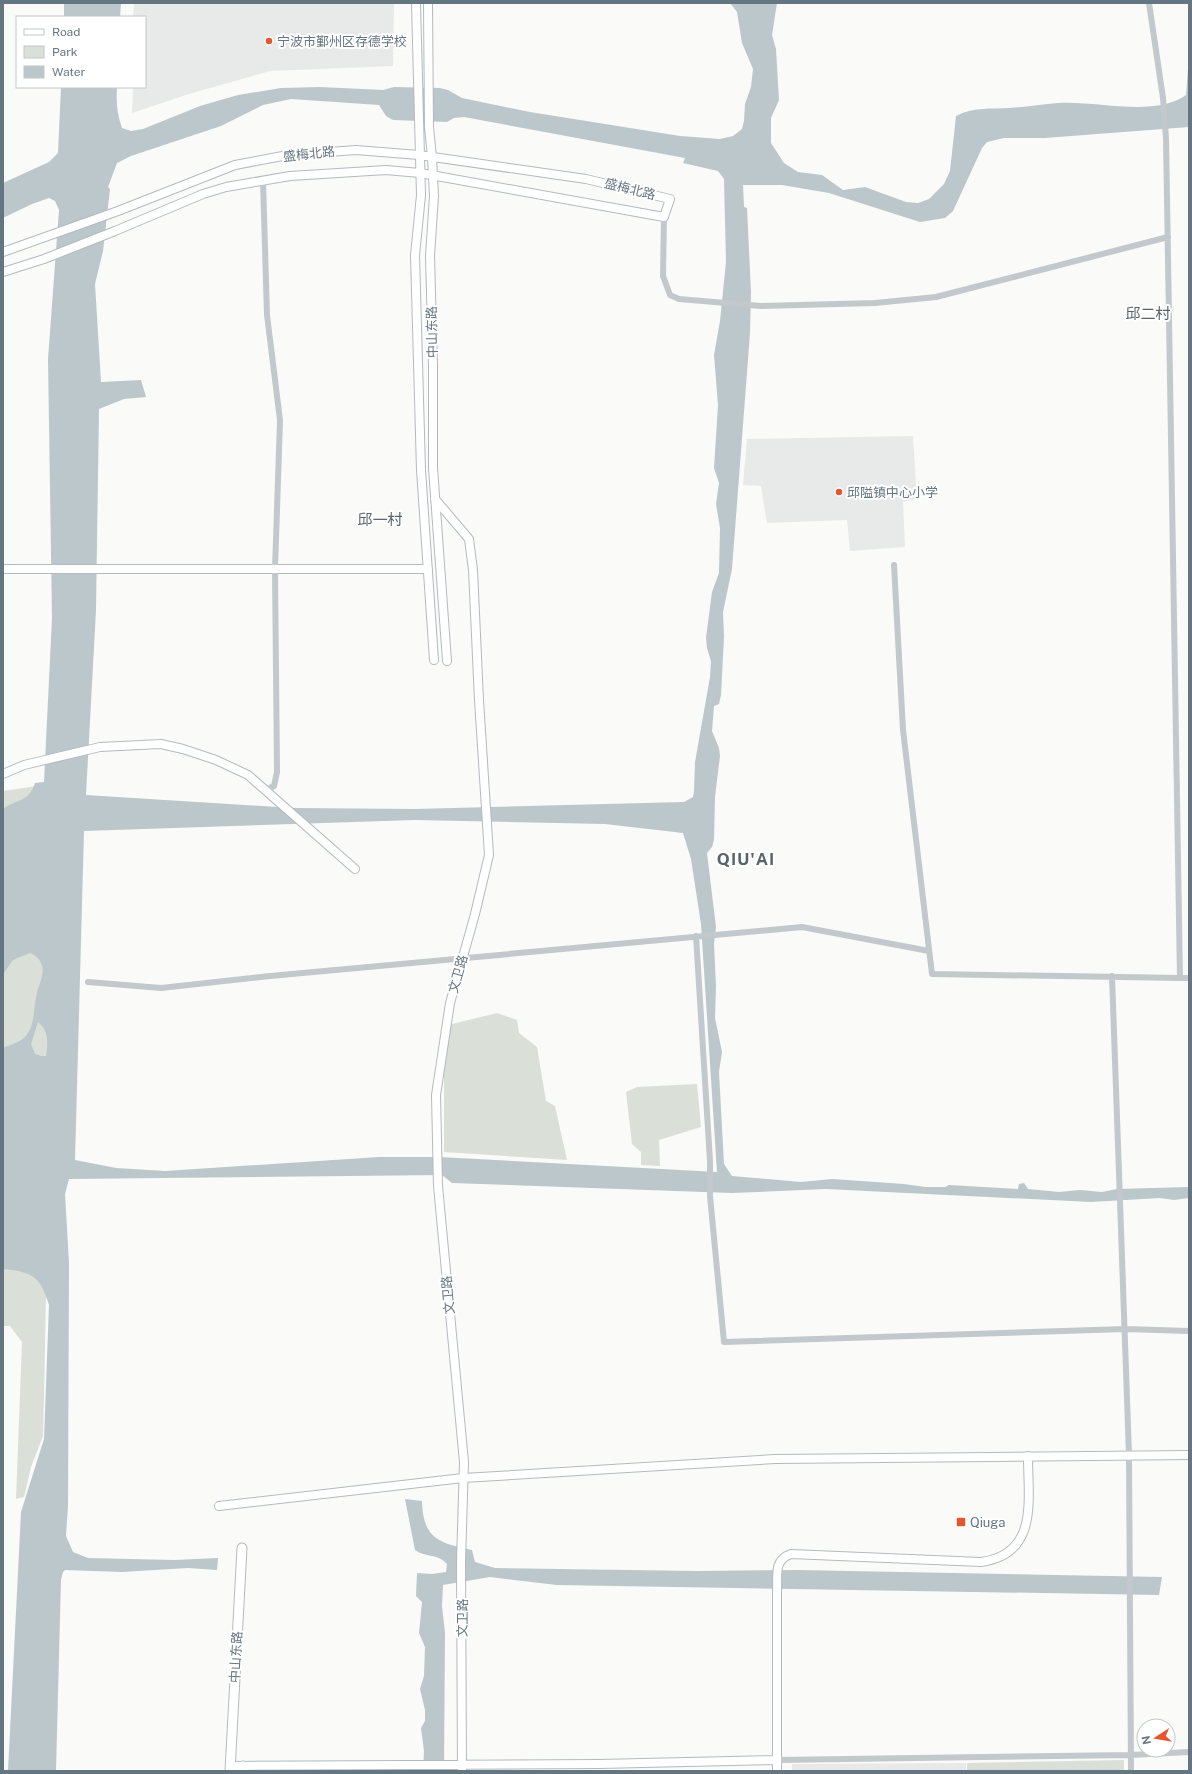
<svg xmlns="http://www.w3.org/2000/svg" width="1192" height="1774" font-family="'Public Sans','Noto Sans SC',sans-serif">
  <rect width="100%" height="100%" fill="#fafaf8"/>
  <path fill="#e8e9e9" d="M134,3H394L393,66L270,71L189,94L132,113L133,87H145V17H133Z
    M913,436L917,499L903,502L905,547L850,551L847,520L767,523L761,486L743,485L747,439Z
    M966,1763V1771H792V1764Z"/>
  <path fill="#dadfd7" d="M37,786L51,1039L44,1396L43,1436L31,1467L24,1497L16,1499L22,1342L10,1326H3V791Z
    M497,1013L517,1020L519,1033L537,1047L546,1101L555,1106L567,1160L444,1152V1026Z
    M697,1084L701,1127L659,1140L660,1166L641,1165V1152L632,1144L626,1092L637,1087Z
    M1124,1760V1771H967V1763Z"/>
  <path fill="#bbc7cb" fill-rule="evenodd" d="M64,3H121L120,17H64Z
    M730,3H777L772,35L776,49L779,100L771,118V143L784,163L798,172L822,175L843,190L865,187L906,202L918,203L929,199L944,184L950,171L956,116C973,107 991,109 1010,108C1026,107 1042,104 1058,103C1096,100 1154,118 1186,95L1189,56V127L1045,138H1004L987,142L982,148L953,211L945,218L920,222L829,193L782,185H743L744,207L747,208L751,292L750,333L732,569L723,612L724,637L721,695L719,704L714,706L712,731L719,748L720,756L715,797L714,840L712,847L707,853L716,927L714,944L716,986L715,1018L722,1052L719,1072L724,1164L732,1176L801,1182L832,1179L904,1184L926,1187H945L949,1185L1018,1189L1019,1184L1024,1183L1028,1189L1059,1192L1080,1190L1102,1192L1117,1189L1189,1187V1198L1174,1200L1160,1198L1091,1202L826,1189L732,1193L452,1183L442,1175L69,1179L65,1194L69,1263L68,1506L66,1536L73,1552L88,1558L174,1560L218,1558L217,1570L188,1568L122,1572L65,1570L63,1572L61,1580L56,1771H8L21,1512L44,1439L49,1305C40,1276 33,1272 3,1269V1048C10,1045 20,1042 25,1037C36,1025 33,1007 37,993C39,983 46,973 41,963C39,958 35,955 30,953L13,960L3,974V809C17,799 29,802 35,783L44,782L52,618L48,359L59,210L55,201L49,198L32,204L3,218V183L49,162L58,153L61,87H117C116,102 117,114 122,128L131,131L143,129L200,106L238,95L281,88L320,87L383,90L394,87L440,88L448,90L462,98L530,112L680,136L720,139L733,136L742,129L744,121L745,104L751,87L753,69L742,43L737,12ZM291,99L379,105L386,116L393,120L447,122L454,118L464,117L685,158L683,163L718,171L724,179L726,262L720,321L714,355L718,405L714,468L719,483L716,504L720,528L719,573L712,592L706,638L707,648L711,661L710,677L695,762L694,791L693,797L684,802L415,809L292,808L86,795L96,610L99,409L124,399L146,397L141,380L101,382L95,284L103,251L110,189L108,187L117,163L131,156L221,126L263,105ZM415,820L605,824L683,833L691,859L701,924L717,1172L439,1157H379L165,1171L116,1168L75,1160L84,831ZM38,1022C49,1031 48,1042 46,1056H41L35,1054L31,1044Z
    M405,1499L422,1501C423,1538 438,1543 472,1550L475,1562L495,1568L696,1571L796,1570L1162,1577L1159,1595L557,1585L490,1577L443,1585L442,1606L445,1633L444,1771H423L424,1751L421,1728L425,1721V1710L420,1689L424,1676L425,1647L419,1633L422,1602L416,1596L417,1573L432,1574L446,1572L447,1564C437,1553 426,1558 415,1550Z"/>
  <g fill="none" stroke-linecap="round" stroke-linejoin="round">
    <g stroke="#b3babf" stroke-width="10">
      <path id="secondary" d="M416,3L421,195L415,255L421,470L434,660
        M428,3L429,127L432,157L434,196L430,256L433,366V468L447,661
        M3,252L118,211L235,165L288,155L356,150L419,155L586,179L670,199L664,217L420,173L386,170L290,176L226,187L203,194L115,231L44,259L3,272
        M435,499L469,539L473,570L479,700L489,855L475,914L450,1003L436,1095L438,1186L464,1462L461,1562L462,1771
        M3,569H428
        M3,774L24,765L100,747L161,744L183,749L216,760L248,775L355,869
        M219,1506L463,1478L775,1459L1189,1455
        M230,1766L599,1764L777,1760
        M777,1771V1592C778,1576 773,1560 791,1554L981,1562C1039,1554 1028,1500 1028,1456"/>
    </g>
    <g stroke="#b5babe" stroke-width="11">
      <path id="primary" d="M230,1771L242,1548
        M243,1771V1766"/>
    </g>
    <path stroke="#c3c8cc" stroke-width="6" d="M263,181L267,315L280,420L275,569L277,772L274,786L266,790
      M664,217L663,276L670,295L679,299L761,306L875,303L936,297L1168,237
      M894,565L903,730L932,974L1180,978L1166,138L1163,98L1149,3
      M696,936L710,1161V1196L724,1342L1125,1329L1189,1331
      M1112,976L1129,1455L1131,1771
      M1180,978H1189
      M88,982L161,988L270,976L802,927L929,951
      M777,1760L1131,1755L1189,1752"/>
    <use href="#secondary" stroke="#fff" stroke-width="8"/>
    <use href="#primary" stroke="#fff" stroke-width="9"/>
  </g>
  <g fill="#e4572e" stroke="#fff" stroke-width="1.5">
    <circle cx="269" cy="41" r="4"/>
    <circle cx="839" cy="492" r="4"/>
    <rect x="956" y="1517" width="10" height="10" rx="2"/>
  </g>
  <g text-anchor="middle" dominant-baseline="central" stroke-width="4" stroke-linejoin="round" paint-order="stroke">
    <g font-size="13" fill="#657683" stroke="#fff" text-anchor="start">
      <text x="277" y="41">宁波市鄞州区存德学校</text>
      <text x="847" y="492">邱隘镇中心小学</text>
      <text x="970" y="1522">Qiuga</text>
    </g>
    <g font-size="13" fill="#657683" stroke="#fff">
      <text transform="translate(309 154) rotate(-6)">盛梅北路</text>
      <text transform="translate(630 189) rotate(14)">盛梅北路</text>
      <text transform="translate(432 332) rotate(-91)">中山东路</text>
      <text transform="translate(458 974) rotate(-74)">文卫路</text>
      <text transform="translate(448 1295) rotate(-95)">文卫路</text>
      <text transform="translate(462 1618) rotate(-90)">文卫路</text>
      <text transform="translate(236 1657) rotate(-87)">中山东路</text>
    </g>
    <g font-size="15" fill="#57646e" stroke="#fff">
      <text x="1148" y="313">邱二村</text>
      <text x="380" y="519">邱一村</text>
    </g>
    <g font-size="17" font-weight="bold" letter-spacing="1" fill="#57646e" stroke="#fff">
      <text x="746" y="859">QIU'AI</text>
    </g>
  </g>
  <rect width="1192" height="1774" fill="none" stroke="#657683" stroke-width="8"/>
  <rect x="16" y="16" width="130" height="72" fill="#ffffff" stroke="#c1c8cd"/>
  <rect x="24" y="29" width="20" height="6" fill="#ffffff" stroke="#c1c8cd"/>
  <text x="52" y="36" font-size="12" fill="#657683">Road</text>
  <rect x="24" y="46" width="20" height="12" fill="#dadfd7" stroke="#c1c8cd"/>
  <text x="52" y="56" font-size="12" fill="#657683">Park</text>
  <rect x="24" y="66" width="20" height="12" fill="#bbc7cb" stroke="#c1c8cd"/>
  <text x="52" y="76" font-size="12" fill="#657683">Water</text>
  <g transform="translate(1156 1738) rotate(258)"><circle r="19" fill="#ffffff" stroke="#c1c8cd"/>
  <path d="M0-3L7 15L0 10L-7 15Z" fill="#e4572e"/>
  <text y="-6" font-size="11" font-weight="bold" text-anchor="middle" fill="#657683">N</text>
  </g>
</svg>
